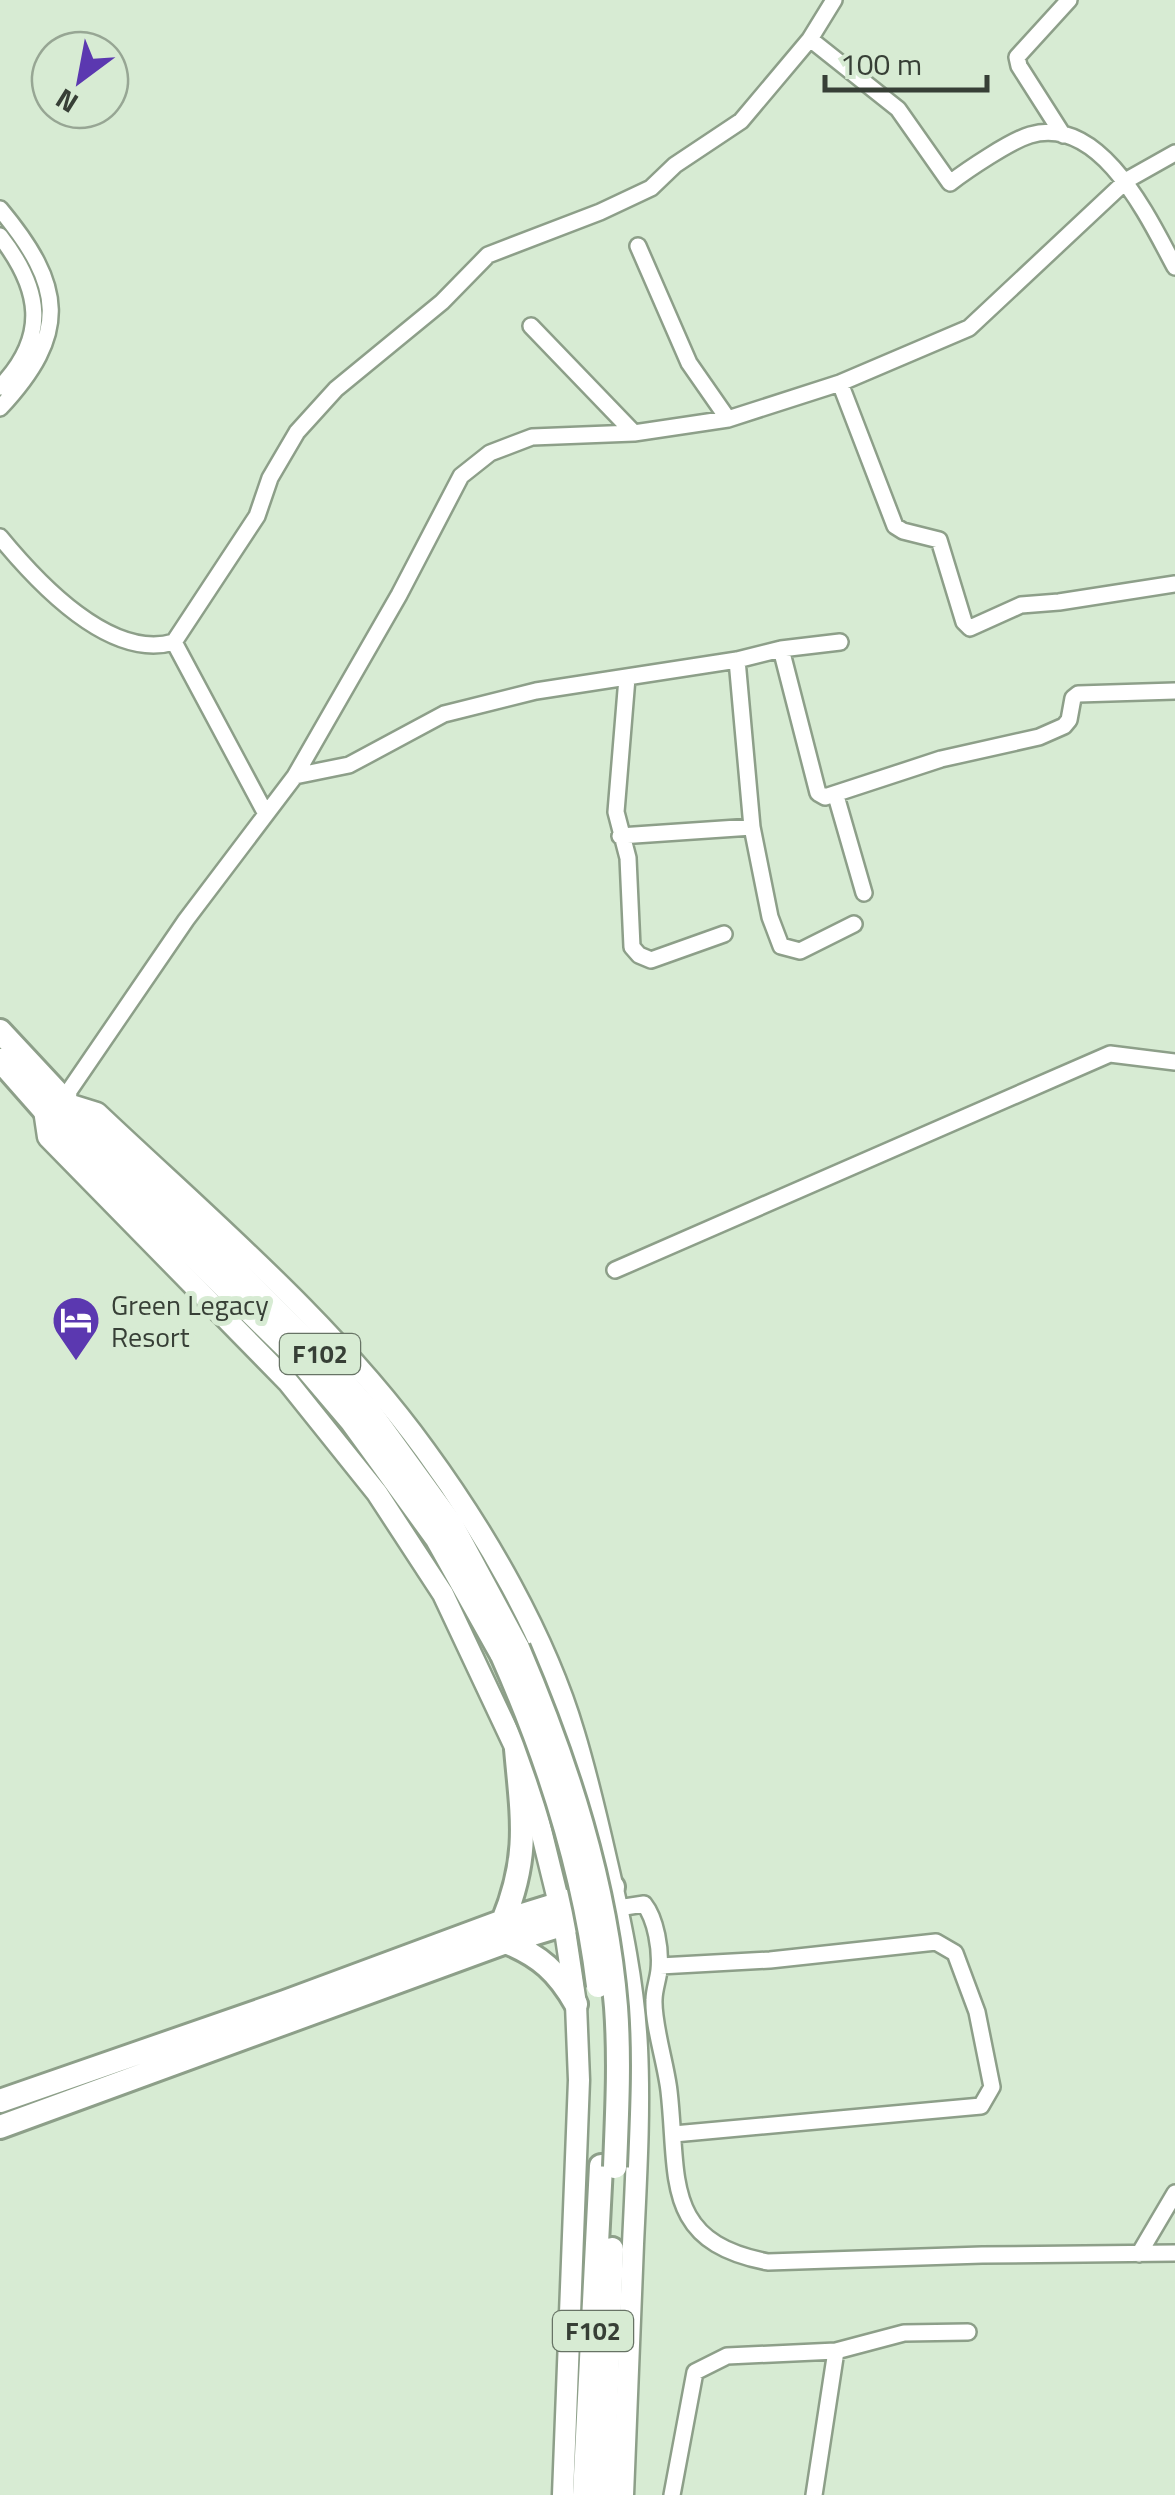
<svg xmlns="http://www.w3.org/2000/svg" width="1175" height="2495" font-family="'Titillium Web',sans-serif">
  <rect width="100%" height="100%" fill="#d7ebd3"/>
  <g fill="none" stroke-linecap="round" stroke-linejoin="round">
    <g stroke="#8d9f89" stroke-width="20">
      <path id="minor" d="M810,39L834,0
        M1063,135L1019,66L1017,57L1069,0
        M0,209C64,286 70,333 0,408
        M0,236C41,289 49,336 0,387
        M638,246L689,363L728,419
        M531,326L634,433
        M840,383L895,526L903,531L939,540L964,622L970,628L1021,605L1059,602L1175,584
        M0,537C37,582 110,661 174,642L257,516L270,478L297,432L336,389L442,302L488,255L600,212L651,188L675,165L741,121L810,39L898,109L950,183C967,170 1010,141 1030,135C1101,114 1149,219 1175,267
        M174,642L266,814
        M781,649L818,793L825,797L941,759L1039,737L1064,726L1069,720L1073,698L1078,694L1175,691
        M737,660L752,827
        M627,678L616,812L628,858L632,947L639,955L651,960L724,934
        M295,776L349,765L444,714L536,691L737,660L781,649L840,642
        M836,796L864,893
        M620,836L752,827L770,917L781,946L800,951L854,924
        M68,1104L69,1091L186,920L295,776L399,595L461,476L490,453L532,437L634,433L728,419L840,383L969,328L1127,180L1175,153
        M615,1270L1110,1054L1175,1062
        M618,1908L644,1904C656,1919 661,1950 659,1970C658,1980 654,1990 654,2000C653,2025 666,2064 669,2091C679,2177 661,2242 768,2262L982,2255L1175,2253
        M660,1966L770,1960L936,1942L955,1953L977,2012L992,2087L981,2106L674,2134
        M1139,2254L1175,2193
        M672,2495L695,2372L727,2356L836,2351L904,2333L968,2332
        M814,2495L836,2351"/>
    </g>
    <g stroke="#8d9f89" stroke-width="25">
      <path id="major" d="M68,1104L97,1113C210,1220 333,1323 425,1450C485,1532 545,1635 574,1733C587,1776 597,1819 607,1863C621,1923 634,1985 637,2048C640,2113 636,2179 633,2244C630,2328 626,2411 623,2495
        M44,1110L48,1137L288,1382L377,1493L443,1594L516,1749L537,1814L564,1924L576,2004L579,2080L563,2495"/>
    </g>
    <g stroke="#8d9f89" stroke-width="28">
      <path id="highway" d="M0,1031L68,1104L316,1350L370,1412L452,1525L518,1648
        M0,1060L44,1110L301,1362L352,1422L437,1539L502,1655
        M503,1921C530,1855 522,1817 516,1749
        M506,1942C540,1956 558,1972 576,2004
        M0,2101L285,2002L503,1921L613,1887
        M0,2127L506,1942L618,1908
        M584,2495L601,2166
        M603,2495L612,2249"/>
    </g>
    <use href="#minor" stroke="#fff" stroke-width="15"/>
    <use href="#major" stroke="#fff" stroke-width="20"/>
    <use href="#highway" stroke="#fff" stroke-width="22"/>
    <g stroke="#8d9f89" stroke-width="28" stroke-linecap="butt">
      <path id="highway-bridge" d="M518,1648C567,1763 606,1882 616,2007C620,2061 617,2114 615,2167
        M502,1655C549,1761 584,1870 598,1986"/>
    </g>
    <use href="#highway-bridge" stroke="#fff" stroke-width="22"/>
  </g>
  <defs>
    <g id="hotel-pin" transform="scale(2.5)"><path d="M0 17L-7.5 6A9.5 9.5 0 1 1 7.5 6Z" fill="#5b38b0" stroke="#d7ebd3"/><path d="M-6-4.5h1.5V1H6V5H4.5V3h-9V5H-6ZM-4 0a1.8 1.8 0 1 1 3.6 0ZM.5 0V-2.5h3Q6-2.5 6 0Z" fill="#fff"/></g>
  </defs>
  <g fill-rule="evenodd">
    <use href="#hotel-pin" x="76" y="1320"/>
  </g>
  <g text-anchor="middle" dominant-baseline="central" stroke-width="10" stroke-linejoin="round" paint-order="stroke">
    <g fill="#d7ebd3" stroke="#677365" stroke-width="2.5">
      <rect x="280" y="1334" width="80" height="40" rx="8"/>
      <rect x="553" y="2311" width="80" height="40" rx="8"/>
    </g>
    <g font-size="25" font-weight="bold" fill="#373f36">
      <text x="320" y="1354">F102</text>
      <text x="593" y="2331">F102</text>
    </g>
    <g font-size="28" fill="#373f36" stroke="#d7ebd3" text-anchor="start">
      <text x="111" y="1304">Green Legacy<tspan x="111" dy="32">Resort</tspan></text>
    </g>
  </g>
  <g transform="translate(80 80) rotate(212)"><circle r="48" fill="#d7ebd3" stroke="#97a694" stroke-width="2.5"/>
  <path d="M0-8L18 38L0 25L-18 38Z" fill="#5b38b0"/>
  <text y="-15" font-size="28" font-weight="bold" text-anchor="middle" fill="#373f36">N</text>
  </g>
  <path d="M825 75v15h162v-15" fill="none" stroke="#373f36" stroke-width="5"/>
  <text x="840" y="75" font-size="30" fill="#373f36" stroke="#d7ebd3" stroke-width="8" paint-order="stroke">100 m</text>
</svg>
